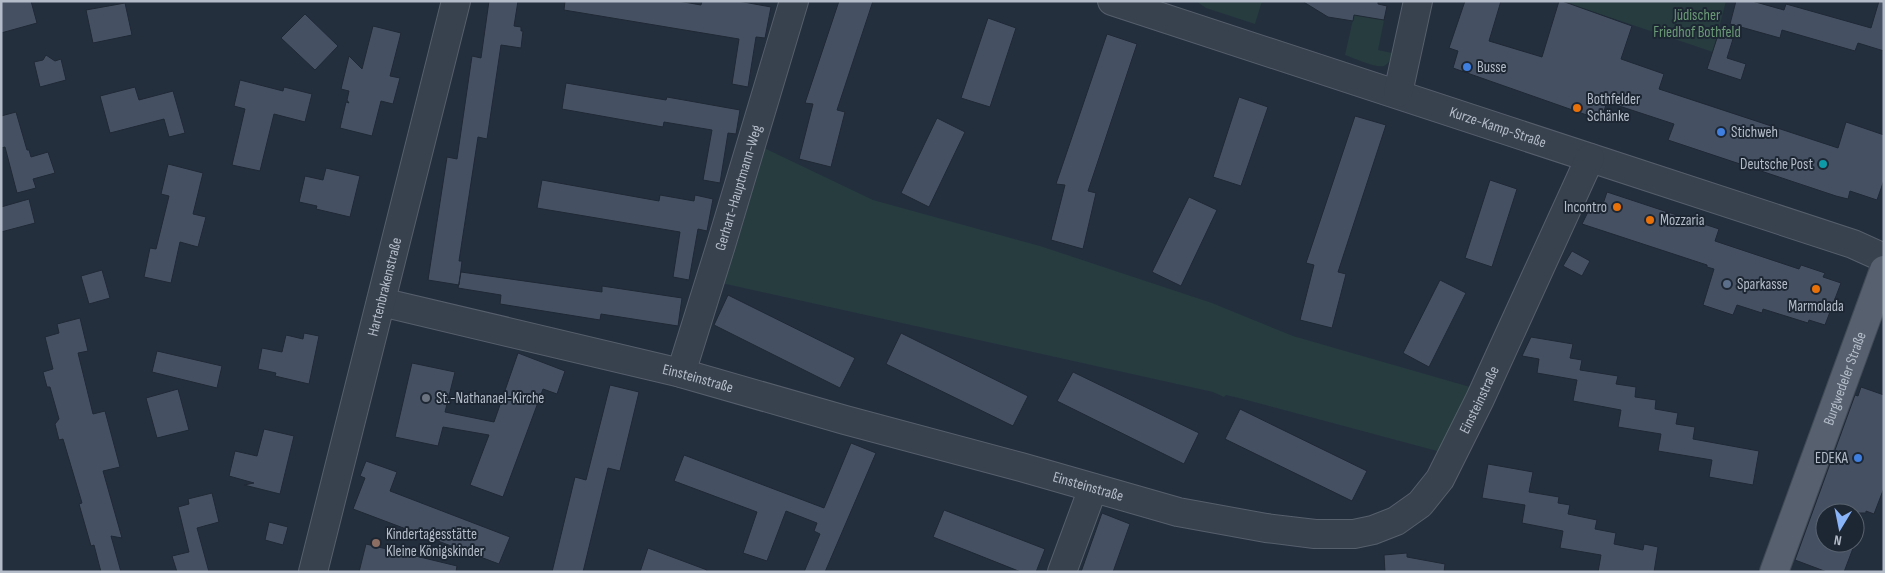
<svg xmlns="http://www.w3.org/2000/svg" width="1885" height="573" font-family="'Sofia Sans Condensed',sans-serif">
  <rect width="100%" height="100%" fill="#242f3e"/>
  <path fill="#263c3f" d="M1196,1H1262L1255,24L1206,8Z
    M1561,1H1726L1713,52Z
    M1354,15L1384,20L1378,50L1392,53C1391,58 1389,64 1384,66C1375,68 1354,58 1345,55Z
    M758,145L873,200L1040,246L1212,303L1293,336L1484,391L1452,455L1239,398L1226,395L1224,397L1213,392L717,282Z"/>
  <path fill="#455162" stroke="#1f2835" d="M1,1H31L37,23L1,33Z
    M489,1H518L514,26L521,27V31H523L521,48L501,45L487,139L478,137L459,261H462L459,285L428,280L447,157L457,159L472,56L481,58Z
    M565,1H678L701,5L702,1H738L771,7L765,38L756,37L748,87L732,84L739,39L564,10Z
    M839,1H873L837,110L845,112L831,167L799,159L813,104L805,103Z
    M1302,1H1378V4L1387,6L1384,20L1354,15L1353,21L1328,17Z
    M1465,1H1501L1489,41L1542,57L1559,1H1562L1632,26L1621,59L1664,74L1659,89L1838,148L1846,122L1884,135V180L1877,200L1850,191L1848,199L1836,196L1668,140L1674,124L1607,102L1601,120L1453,68L1458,51L1449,48Z
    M1736,1H1752L1784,10L1786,4L1871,28L1879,1H1884V51L1858,43L1855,51L1782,30L1780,38L1730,24Z
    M125,3L132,35L93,43L86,10Z
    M305,14L338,46L315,70L281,38Z
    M988,18L1016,28L990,107L961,98Z
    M373,26L401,33L390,76L400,78L393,104L381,101L372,136L340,128L346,102L349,103L347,100L349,91L341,89L349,56L362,69Z
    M1107,34L1137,44L1088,191L1096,193L1083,249L1051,240L1065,185L1056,184Z
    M1718,35L1733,39L1727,58L1746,64L1741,80L1707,69Z
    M46,55L55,61L61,59L66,80L40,87L34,62L43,60Z
    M240,80L283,91L284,87L312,94L305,122L274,114L260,171L232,165L245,109L234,106Z
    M566,83L666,100L667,97L740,110L736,134L728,133L720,183L703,180L712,130L664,122L663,127L562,109Z
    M135,87L139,100L173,91L185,133L169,137L164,119L110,133L100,96Z
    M1239,97L1268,107L1241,186L1213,177Z
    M16,112L27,150H29L31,157L48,152L55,173L33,179L36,188L17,193L5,147L1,148V116Z
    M1355,116L1386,125L1338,272L1346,274L1332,328L1300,320L1314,265L1306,263Z
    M937,118L965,132L929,207L901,193Z
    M168,164L203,173L193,214L206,217L198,247L180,242L171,283L144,277L150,248L156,249L169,196L161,194Z
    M326,168L360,176L350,217L316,209L317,206L299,202L305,176L323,180Z
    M542,180L659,201L660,195L694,201L695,195L713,199L707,231L698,229L689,280L673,277L680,232L537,208Z
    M1490,180L1517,189L1492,267L1465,258Z
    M1607,192L1719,229L1715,241L1799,269L1801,265L1825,273L1823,277L1841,283L1825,325L1809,320L1808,323L1763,309L1762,313L1737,305L1733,315L1703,305L1714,269L1707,267V265L1582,224L1589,210L1600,213Z
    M1189,197L1217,210L1181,286L1152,272Z
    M29,199L35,223L1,232V207Z
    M1572,251L1590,261L1582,276L1563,266Z
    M102,270L110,298L89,304L81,276Z
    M461,272L602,292V286L682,298L678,326L601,314L600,320L500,304L501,295L458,288Z
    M1440,280L1466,293L1429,367L1403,353Z
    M728,295L855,358L840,388L714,325Z
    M80,318L88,351L78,353L93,414L105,411L120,467L103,471L122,538L111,536L121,572H101L94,545L91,546L79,504L82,503L63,439L59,440L55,424L59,419L50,387H47L43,372L53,369L45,337L59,333L57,324Z
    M304,333L319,336L309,384L275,376L276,373L258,369L262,348L282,352L286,335L303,339Z
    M901,333L1028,396L1013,426L886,364Z
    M1531,337L1573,344L1570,358L1582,360L1580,370L1618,376L1616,384L1636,387L1635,397L1656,400L1655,409L1678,413L1676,424L1695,427L1693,439L1759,451L1753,485L1709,477L1712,460L1658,451L1661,434L1618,427L1621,410L1573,401L1577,380L1537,373L1539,359L1522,356Z
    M157,351L222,366L217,388L152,372Z
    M518,353L565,371L557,394L543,389L503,497L470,485L489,435L443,427L438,446L395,437L412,363L455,372L445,412L494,422Z
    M1073,372L1199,433L1184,464L1057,401Z
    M610,385L639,392L620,471L608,468L583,572H552L575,477L586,480Z
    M1861,387L1884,395V488L1874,514L1866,511V513H1825V543H1855L1844,572H1827L1795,560L1855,395L1858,396Z
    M178,389L189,430L157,438L146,398Z
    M1240,409L1367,471L1352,501L1225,439Z
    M264,429L294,436L280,494L244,485L254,483L229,476L235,451L257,456Z
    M851,443L876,453L825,572H804L820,534L814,531L817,523L786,511L767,561L743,553L757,512L674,481L684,455L824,508Z
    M366,461L397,472L390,491L510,537L499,564L353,509L365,478L360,476Z
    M1488,464L1533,472L1529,492L1559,497L1558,503L1570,505L1568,514L1597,520L1595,529L1616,533L1614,544L1643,550L1644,544L1658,547L1654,572H1598L1601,555L1560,548L1563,531L1522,523L1525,505L1482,498Z
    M212,493L219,522L197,528L209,572H177L172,556L189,552L178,507L189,504L188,499Z
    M944,510L1045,549L1036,572H1021L933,537Z
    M1102,513L1130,524L1113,572H1081Z
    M269,522L288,527L283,545L265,540Z
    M366,544L457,566L456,572H359Z
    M648,548L707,570L706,572H640Z
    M1407,553V557L1445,564L1444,572H1385L1384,555Z"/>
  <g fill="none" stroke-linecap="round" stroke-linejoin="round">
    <g stroke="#565f6c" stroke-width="30">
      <g id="minor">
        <path id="s1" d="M1112,1C1360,80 1606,164 1853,244L1884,258"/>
        <path d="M1398,93L1418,1"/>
        <path id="s2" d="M381,302L681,373L845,420L1021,467L1178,512L1266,528L1315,534H1354L1373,530L1396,521L1420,504L1440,479L1480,399L1590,158"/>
        <path id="s3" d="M681,373L721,245L794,1"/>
        <path id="s4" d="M313,572L456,1"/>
        <path d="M1062,572L1093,488"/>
      </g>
    </g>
    <g stroke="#414a57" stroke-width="30">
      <g id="major">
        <path id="s5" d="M1774,572L1884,270"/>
      </g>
    </g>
    <use href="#minor" stroke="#38414e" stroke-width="28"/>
    <use href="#major" stroke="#56606e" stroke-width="28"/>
  </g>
  <g fill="#3f7fe0" stroke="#1d2633" stroke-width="2">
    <circle cx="1467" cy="67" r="5"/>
    <circle cx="1721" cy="132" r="5"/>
    <circle cx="1858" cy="458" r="5"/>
  </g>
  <g fill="#e8710a" stroke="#1d2633" stroke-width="2">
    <circle cx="1577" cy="108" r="5"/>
    <circle cx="1617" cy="207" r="5"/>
    <circle cx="1650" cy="220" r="5"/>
    <circle cx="1816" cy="289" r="5"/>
  </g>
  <circle fill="#0f9aa8" stroke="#1d2633" stroke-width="2" cx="1823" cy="164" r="5"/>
  <circle fill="#5c6f8a" stroke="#1d2633" stroke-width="2" cx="1727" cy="284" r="5"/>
  <circle fill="#6b7280" stroke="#1d2633" stroke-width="2" cx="426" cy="398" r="5"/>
  <circle fill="#8d6e63" stroke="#1d2633" stroke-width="2" cx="376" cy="543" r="5"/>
  <g text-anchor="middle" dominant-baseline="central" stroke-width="4" stroke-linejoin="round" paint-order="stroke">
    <g font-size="15" fill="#6b9a76" stroke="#1d2633">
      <text x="1697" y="15">Jüdischer<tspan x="1697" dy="17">Friedhof Bothfeld</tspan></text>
    </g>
    <g font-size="15" fill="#b4bcc9" stroke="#1d2633" text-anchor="start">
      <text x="1477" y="67">Busse</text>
      <text x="1587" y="99">Bothfelder<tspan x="1587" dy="17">Schänke</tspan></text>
      <text x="1731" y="132">Stichweh</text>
      <text x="1813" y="164" text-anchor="end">Deutsche Post</text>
      <text x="1607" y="207" text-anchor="end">Incontro</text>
      <text x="1660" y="220">Mozzaria</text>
      <text x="1737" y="284">Sparkasse</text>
      <text x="1816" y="306" text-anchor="middle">Marmolada</text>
      <text x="436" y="398">St.-Nathanael-Kirche</text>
      <text x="1848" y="458" text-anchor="end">EDEKA</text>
      <text x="386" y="534">Kindertagesstätte<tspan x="386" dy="17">Kleine Königskinder</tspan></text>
    </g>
    <g font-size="15" fill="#b4bcc9" stroke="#1d2633">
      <text stroke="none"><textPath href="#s1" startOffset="406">Kurze-Kamp-Straße</textPath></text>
      <text stroke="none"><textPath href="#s3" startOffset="194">Gerhart-Hauptmann-Weg</textPath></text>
      <text stroke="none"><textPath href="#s4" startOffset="294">Hartenbrakenstraße</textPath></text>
      <text stroke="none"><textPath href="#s5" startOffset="206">Burgwedeler Straße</textPath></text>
      <text stroke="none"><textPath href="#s2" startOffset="326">Einsteinstraße</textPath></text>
      <text stroke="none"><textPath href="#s2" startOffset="1196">Einsteinstraße</textPath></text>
      <text stroke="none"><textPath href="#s2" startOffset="731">Einsteinstraße</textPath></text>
    </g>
  </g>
  <rect width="1885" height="573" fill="none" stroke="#b4bcc9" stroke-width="5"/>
  <g transform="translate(1840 528) rotate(190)"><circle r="24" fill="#1d2633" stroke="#59626f"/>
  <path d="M0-4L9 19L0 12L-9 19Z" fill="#8ab4f8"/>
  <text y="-8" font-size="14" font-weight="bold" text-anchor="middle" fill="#b4bcc9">N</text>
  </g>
</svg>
